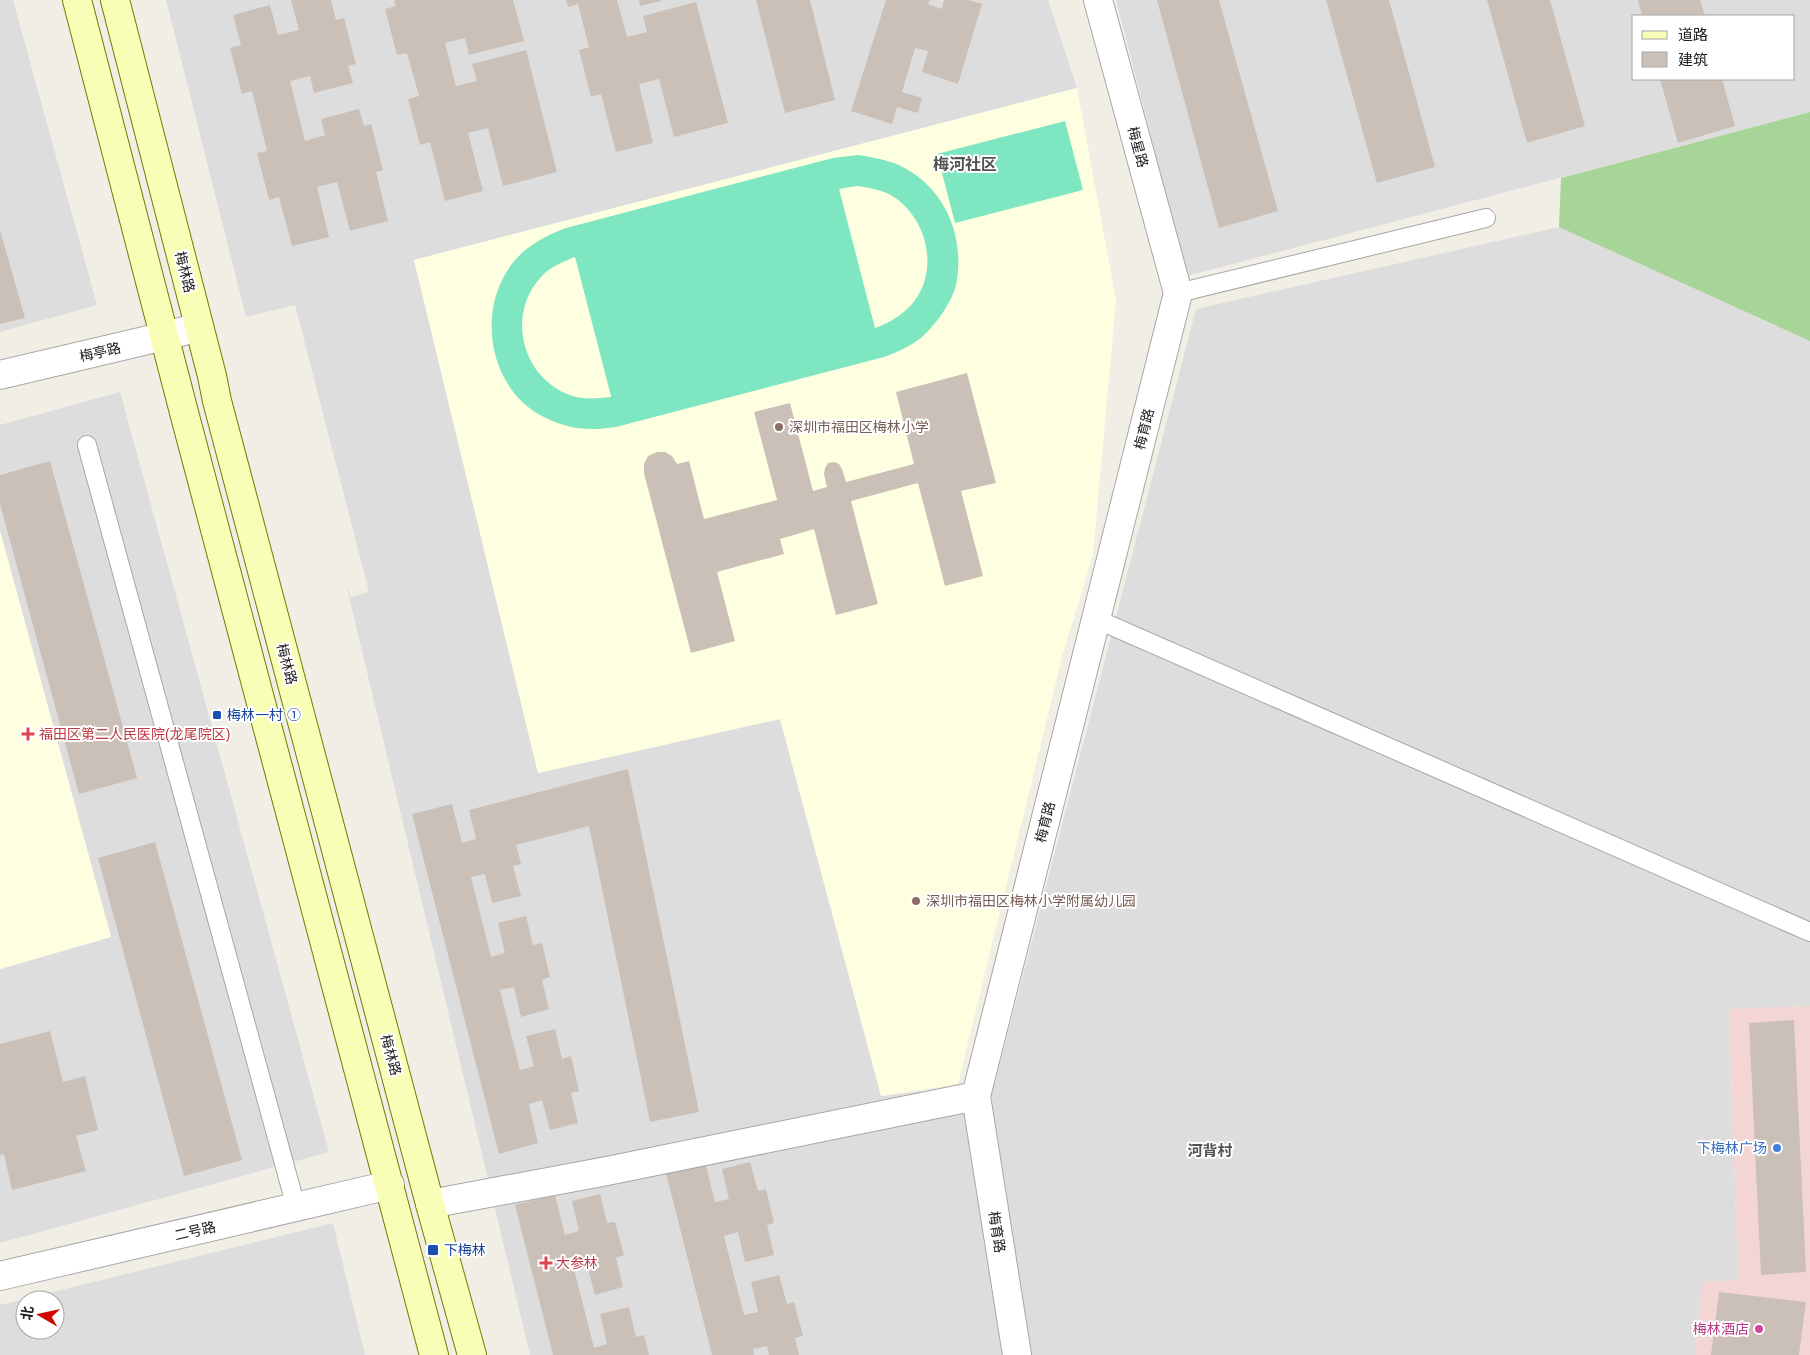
<svg xmlns="http://www.w3.org/2000/svg" width="1810" height="1355" font-family="Arial,'Noto Sans SC',sans-serif">
  <rect width="100%" height="100%" fill="#f1eee6"/>
  <path fill="#dedddd" fill-rule="evenodd" d="M0,0H13L97,305L0,332Z
    M166,0H1048L1077,88L414,260L538,773L780,719L882,1096L995,1083L1196,309L1559,227L1810,340V1006L1729,1009L1738,1280L1703,1282L1695,1355H530L346,584L351,597L369,592L295,305L246,317Z
    M1116,0H1810V112L1187,276ZM1634,16H1794V79H1634Z
    M120,392L329,1152L0,1243V969L111,937L0,531V425Z
    M333,1223L365,1355H0V1305ZM25,1300H55V1330H25Z"/>
  <path fill="#f3d6d4" d="M1810,1006V1355H1695L1703,1282L1738,1280L1729,1009Z"/>
  <path fill="#feffe1" d="M1077,88L1116,300L1093,554L1062,657L958,1084L881,1096L780,719L538,773L414,260Z
    M0,531L111,937L0,969Z"/>
  <path fill="#a7d497" d="M1810,112V341L1559,227L1561,178Z"/>
  <path fill="#7ee6c1" fill-rule="evenodd" d="M1065,121L1083,190L955,223L937,154Z
    M858,155C876,158 892,160 908,170C948,193 965,241 956,285C952,301 940,318 929,330C917,344 900,351 884,357L616,427C588,431 569,430 542,416C484,386 474,296 523,252C536,241 550,234 566,228L833,158ZM857,186C870,188 883,190 894,197C931,222 941,280 905,311C896,319 886,324 875,328L839,189ZM575,257L611,396V397C598,398 585,400 573,396C522,380 505,314 542,276C551,266 563,262 575,257Z"/>
  <path fill="#cac0b8" d="M291,0H331L336,20L344,18L356,64L348,66L353,83L314,93L310,76L290,81L305,141L325,135L321,119L359,109L364,126L371,124L383,170L376,172L388,221L350,231L337,182L317,187L329,237L292,246L279,197L269,200L257,153L267,151L252,91L242,94L230,48L241,45L233,15L270,5L278,35L299,30Z
    M394,0H513L524,41L469,55L465,38L445,43L456,86L477,81L472,64L526,50L557,172L503,186L488,128L468,133L483,191L445,201L430,142L420,145L408,99L419,96L407,53L397,55L385,9L396,6Z
    M566,0H617L627,37L647,32L643,16L696,2L728,123L674,137L659,79L639,84L653,143L616,152L601,94L591,97L579,50L589,47L578,4L568,7Z
    M639,0H661V1L640,6Z
    M756,0H810L835,100L785,113Z
    M886,0H930L928,4L942,9L944,0H968L982,4L958,84L922,72L928,51L915,48L902,92L922,98L918,113L897,107L892,124L851,111Z
    M1157,0H1219L1278,211L1219,228Z
    M1326,0H1389L1435,167L1377,183Z
    M1487,0H1550L1585,126L1527,143Z
    M1638,0H1700L1705,16H1642Z
    M1660,79H1722L1735,126L1678,143Z
    M0,230L25,318L0,324Z
    M967,373L996,483L961,491L983,576L945,586L918,483L851,501L878,604L836,615L814,529L780,539L784,554L717,572L735,641L691,653L644,473V464L648,456L657,452H665L672,456L677,464L689,461L704,519L777,500L754,412L790,403L813,491L827,487L824,474L825,468L828,463L834,462L839,464L842,469L846,482L914,464L896,392Z
    M50,461L137,778L79,794L0,504V475Z
    M628,769L699,1112L650,1122L589,826L516,845L521,864L513,866L521,896L492,903L485,874L471,877L491,957L505,953L498,923L526,916L533,945L542,943L550,977L542,980L549,1009L521,1017L514,987L500,990L520,1070L534,1066L526,1036L555,1029L562,1059L571,1056L579,1091L571,1093L578,1123L550,1130L542,1100L529,1104L538,1143L499,1154L412,814L452,804L462,843L476,839L469,810Z
    M155,842L242,1160L184,1176L98,858Z
    M1794,1020L1806,1272L1761,1275L1749,1023Z
    M50,1031L63,1082L85,1076L98,1130L76,1136L86,1171L12,1190L4,1154L0,1155V1044Z
    M705,1162L715,1202L729,1199L722,1169L750,1162L758,1191L766,1189L774,1223L767,1225L774,1255L745,1262L738,1232L724,1236L744,1315L758,1312L751,1282L779,1275L787,1304L794,1302L803,1336L795,1338L799,1355H769L767,1346L753,1349L754,1355H712L666,1173Z
    M600,1194L607,1223L615,1222L624,1255L616,1258L623,1287L595,1295L587,1265L574,1269L594,1348L607,1344L600,1314L629,1307L636,1337L644,1335L649,1355H553L515,1205L555,1195L565,1235L579,1231L572,1201Z
    M1719,1292L1806,1302L1799,1355H1711Z"/>
  <g fill="none" stroke-linecap="round" stroke-linejoin="round">
    <g stroke="#a7a7a7" stroke-width="20">
      <path id="service" d="M1178,293L1486,218
        M87,445L296,1207
        M1096,619L1810,932"/>
    </g>
    <g stroke="#a7a7a7" stroke-width="30">
      <path id="minor" d="M0,375L165,336L199,327
        M430,1204L607,1171L976,1096
        M0,1276L390,1185
        M1017,1355L976,1096L1178,293L1098,0"/>
    </g>
    <g stroke="#6d7e00" stroke-width="30">
      <path id="secondary" d="M77,0L186,420L434,1355
        M115,0L212,376L217,401L430,1204L472,1355"/>
    </g>
    <use href="#service" stroke="#fff" stroke-width="18"/>
    <use href="#minor" stroke="#fff" stroke-width="28"/>
    <use href="#secondary" stroke="#f9feb7" stroke-width="28"/>
  </g>
  <g fill="#8d6e63" stroke="#fff" stroke-width="2">
    <circle cx="779" cy="427" r="5"/>
    <circle cx="916" cy="901" r="5"/>
  </g>
  <g fill="#1a4fb4" stroke="#fff" stroke-width="2">
    <rect x="212" y="710" width="10" height="10" rx="2.5"/>
    <rect x="427" y="1244" width="12" height="12" rx="2.5"/>
  </g>
  <g fill="#e0444e" stroke="#fff" stroke-width="2">
    <path d="M25.5 726.5h5v5h5v5h-5v5h-5v-5h-5v-5h5z"/>
    <path d="M543.5 1255.5h5v5h5v5h-5v5h-5v-5h-5v-5h5z"/>
  </g>
  <circle fill="#3f7fe0" stroke="#fff" stroke-width="2" cx="1777" cy="1148" r="5"/>
  <circle fill="#d1479c" stroke="#fff" stroke-width="2" cx="1759" cy="1329" r="5"/>
  <g text-anchor="middle" dominant-baseline="central" stroke-width="4" stroke-linejoin="round" paint-order="stroke">
    <g font-size="14" fill="#202020" stroke="#fff">
      <text transform="translate(1138 147) rotate(75)">梅星路</text>
      <text transform="translate(185 272) rotate(76)">梅林路</text>
      <text transform="translate(100 352) rotate(-13)">梅亭路</text>
      <text transform="translate(1144 429) rotate(-76)">梅育路</text>
      <text transform="translate(287 664) rotate(75)">梅林路</text>
      <text transform="translate(1045 822) rotate(-76)">梅育路</text>
      <text transform="translate(391 1055) rotate(75)">梅林路</text>
      <text transform="translate(195 1231) rotate(-13)">二号路</text>
      <text transform="translate(997 1232) rotate(81)">梅育路</text>
    </g>
    <g font-size="14" fill="#785e54" stroke="#fff" text-anchor="start">
      <text x="789" y="427">深圳市福田区梅林小学</text>
      <text x="926" y="901">深圳市福田区梅林小学附属幼儿园</text>
    </g>
    <g font-size="14" fill="#164399" stroke="#fff" text-anchor="start">
      <text x="227" y="715">梅林一村 ①</text>
      <text x="444" y="1250">下梅林</text>
    </g>
    <g font-size="14" fill="#be3a42" stroke="#fff" text-anchor="start">
      <text x="39" y="734">福田区第二人民医院(龙尾院区)</text>
      <text x="556" y="1263">大参林</text>
    </g>
    <g font-size="14" fill="#366cbe" stroke="#fff" text-anchor="end">
      <text x="1767" y="1148">下梅林广场</text>
    </g>
    <g font-size="14" fill="#b23c85" stroke="#fff" text-anchor="end">
      <text x="1749" y="1329">梅林酒店</text>
    </g>
    <g font-size="15" font-weight="bold" fill="#535353" stroke="#fff">
      <text x="1210" y="1150">河背村</text>
    </g>
    <g font-size="16" font-weight="bold" fill="#535353" stroke="#fff">
      <text x="965" y="164">梅河社区</text>
    </g>
  </g>
  <rect x="1632" y="15" width="162" height="65" fill="#ffffff" stroke="#a6a6a6"/>
  <rect x="1642" y="31" width="25" height="8" fill="#f9feb7" stroke="#a6a6a6"/>
  <text x="1678" y="40" font-size="15" fill="#202020">道路</text>
  <rect x="1642" y="52" width="25" height="15" fill="#cac0b8" stroke="#a6a6a6"/>
  <text x="1678" y="65" font-size="15" fill="#202020">建筑</text>
  <g transform="translate(40 1315) rotate(279)"><circle r="24" fill="#ffffff" stroke="#a6a6a6"/>
  <path d="M0-4L9 19L0 12L-9 19Z" fill="#d00600"/>
  <text y="-8" font-size="14" font-weight="bold" text-anchor="middle" fill="#202020">北</text>
  </g>
</svg>
